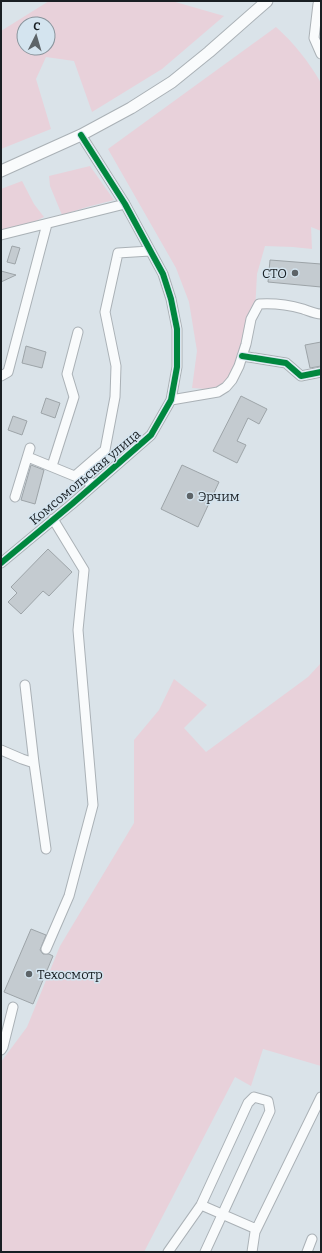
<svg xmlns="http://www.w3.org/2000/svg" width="322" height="1253" font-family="Bitter,serif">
  <rect width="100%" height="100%" fill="#dae3e9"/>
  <path fill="#e8d1da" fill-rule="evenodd" d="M49,1H172L224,16L162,69L92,112L74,61L46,57L36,79L51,129L1,149V31ZM24,24H48V48H24Z
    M276,27C294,43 309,62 321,83V231L311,227L312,249L293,247L265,246L257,274L255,311L242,356L222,390L192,388L197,351L189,302L176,268L108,149Z
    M90,166L114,200L87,207L62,215L50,186L49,176Z
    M22,181L34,204L44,217L28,225L1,232V189Z
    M321,663V1066L263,1049L251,1086L235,1077L144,1252H1V1062L27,1027L60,946L134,823V740L159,710L174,679L207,705L184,728L206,752L308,677Z"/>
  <path fill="#c4cbd0" stroke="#9da4a8" d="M12,246L20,248L15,264L7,262Z
    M270,260L321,264V287L268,282Z
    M1,271L16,275L1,282Z
    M321,342V366L310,368L305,345Z
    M26,346L46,352L42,368L22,363Z
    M241,396L267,409L259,424L248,418L237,441L246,445L237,463L213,451Z
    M46,398L60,403L55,418L41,413Z
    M13,416L27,421L22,435L8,430Z
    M31,465L44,470L35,504L21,500Z
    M182,465L219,482L198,527L161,509Z
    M48,549L72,572L49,596L43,591L21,614L8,602L17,593L11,587Z
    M31,929L46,935L40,950L43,954H49L53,956L33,1004L4,992Z"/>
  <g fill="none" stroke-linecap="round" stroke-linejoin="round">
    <g stroke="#aab1b6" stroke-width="11">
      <path id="minor" d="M320,1L318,4L314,38L321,54
        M1,235L125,204
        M242,356L286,363L301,376L321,372
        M1,376L8,372L47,224
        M171,400L218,392L226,387L232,380L239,366L246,344L251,319L259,304C274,303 289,305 303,309C309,311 315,314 321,314
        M28,457L94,484
        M52,466L74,397L67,374L78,332
        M75,476L105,450L115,397L116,366L105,312L118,253L150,251
        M15,497L30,448
        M1,563L72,504L151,435L171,400L177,367V329L171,299L163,274L125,204L81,135
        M1,750L22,759L34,763L25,685
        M34,763L46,849
        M46,949L69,896L93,805L78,630L84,570L53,519
        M1,1050L3,1047L13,1007
        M201,1205L256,1229
        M168,1252L201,1205L248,1103L254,1097L268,1101L270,1111L205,1252
        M252,1252L255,1232L321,1097
        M307,1252L312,1239"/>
    </g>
    <g stroke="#aab1b6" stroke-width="13">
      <path id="major" d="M1,171L81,135L131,108L172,82L209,52L267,1"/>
    </g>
    <use href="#minor" stroke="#f9fbfc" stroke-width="9"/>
    <use href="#major" stroke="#f9fbfc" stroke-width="11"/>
    <g stroke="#d4e4ef" stroke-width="8">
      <path id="cycleway" d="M242,356L286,363L301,376L321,372
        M1,563L72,504L151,435L171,400L177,367V329L171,299L163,274L125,204L81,135"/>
    </g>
    <use href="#cycleway" stroke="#00873e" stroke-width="6"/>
  </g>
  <g fill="#5d6468" stroke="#d4e4ef" stroke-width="1.5">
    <circle cx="295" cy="273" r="4"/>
    <circle cx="190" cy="496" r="4"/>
    <circle cx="29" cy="974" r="4"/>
  </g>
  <g text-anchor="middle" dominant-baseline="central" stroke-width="3" stroke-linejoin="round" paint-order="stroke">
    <g font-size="13" fill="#191f23" stroke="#d4e4ef" text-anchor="start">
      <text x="287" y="273" text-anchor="end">СТО</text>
      <text x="198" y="496">Эрчим</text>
      <text x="37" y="974">Техосмотр</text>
    </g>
    <g font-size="13" fill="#191f23" stroke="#d4e4ef">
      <text transform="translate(85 477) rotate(-40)">Комсомольская улица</text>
    </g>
  </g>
  <rect width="322" height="1253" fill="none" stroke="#191f23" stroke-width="4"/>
  <g transform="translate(36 36) rotate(5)"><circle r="19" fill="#d4e4ef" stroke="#89959d"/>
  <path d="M0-3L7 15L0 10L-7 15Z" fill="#5d6468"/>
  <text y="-6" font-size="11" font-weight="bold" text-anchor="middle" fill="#191f23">С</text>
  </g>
</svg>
